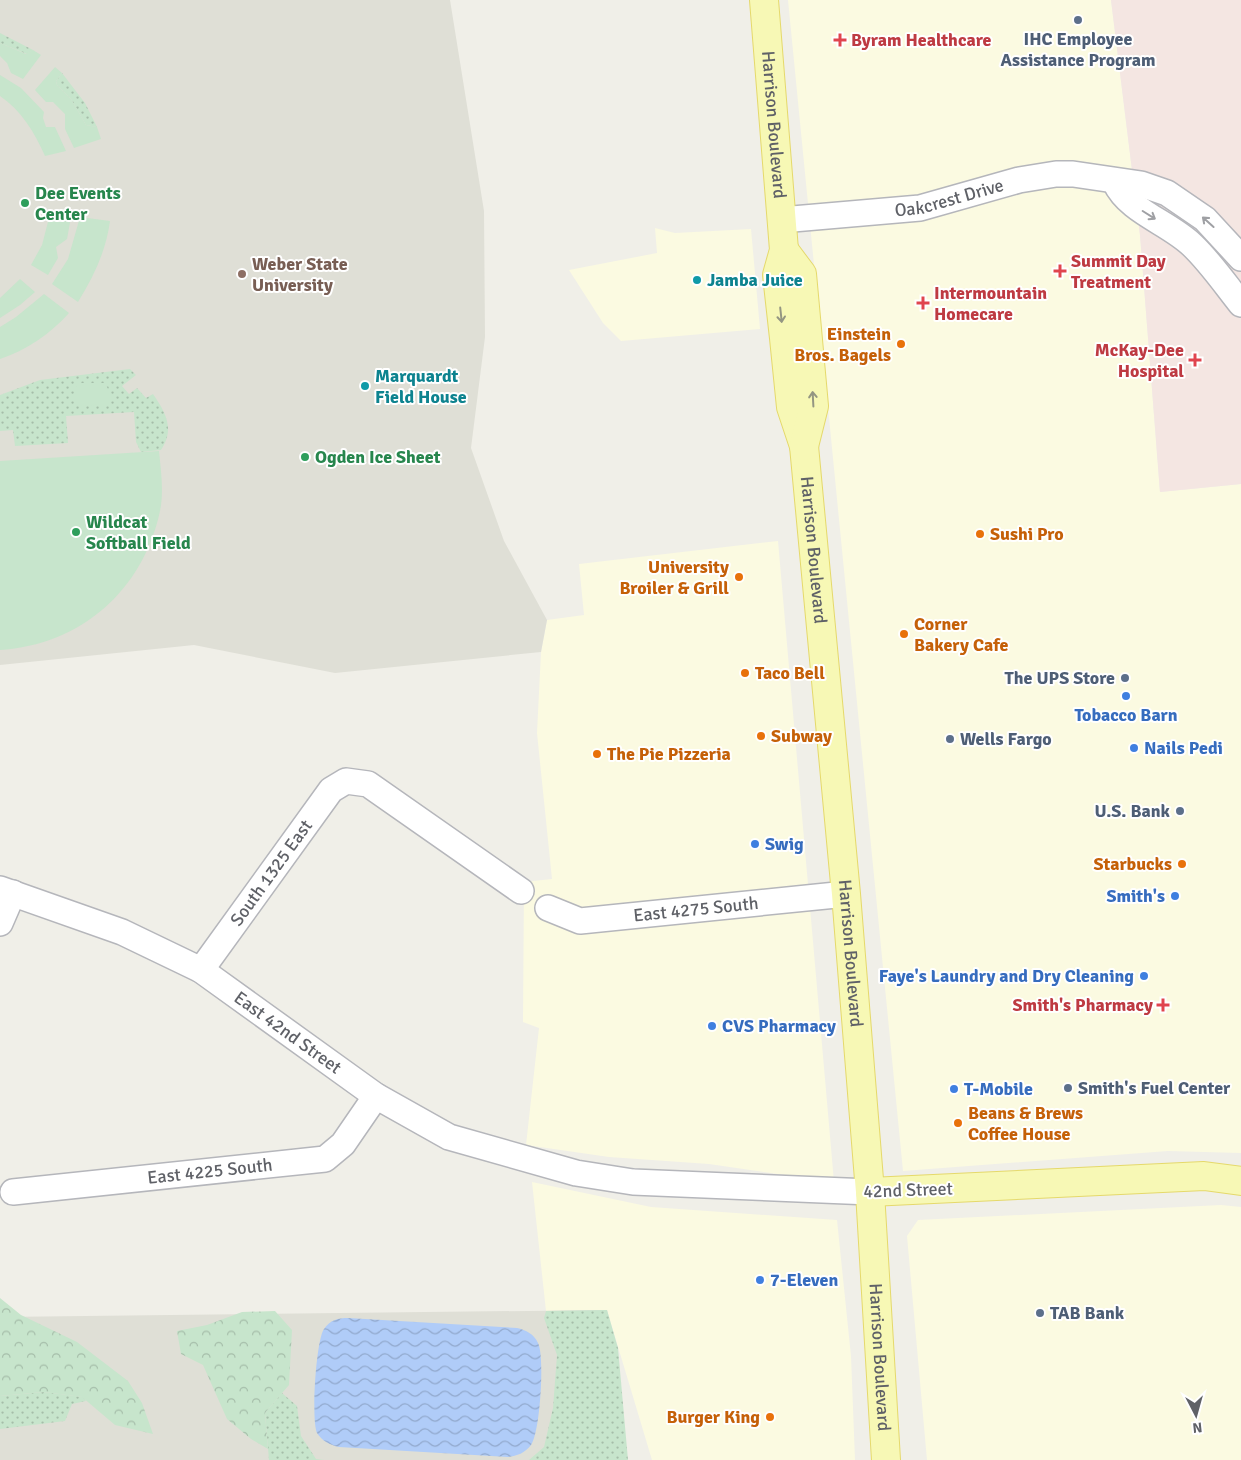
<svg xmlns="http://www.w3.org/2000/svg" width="1241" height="1460" font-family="Signika,sans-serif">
  <defs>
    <pattern id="grass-dots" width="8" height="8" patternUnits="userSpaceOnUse" patternTransform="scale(1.25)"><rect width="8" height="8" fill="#c7e5cc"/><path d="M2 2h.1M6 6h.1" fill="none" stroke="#a5bda9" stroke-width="1.8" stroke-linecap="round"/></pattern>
    <pattern id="forest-crowns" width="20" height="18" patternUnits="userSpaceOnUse" patternTransform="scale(1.25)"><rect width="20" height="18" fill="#c7e5cc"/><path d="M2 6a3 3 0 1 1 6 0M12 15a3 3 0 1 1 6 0" fill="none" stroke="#a5bda9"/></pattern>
    <pattern id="water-waves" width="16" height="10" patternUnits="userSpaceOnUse" patternTransform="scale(1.25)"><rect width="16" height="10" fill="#b0ccf8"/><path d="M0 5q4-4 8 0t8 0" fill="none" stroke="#92a9cd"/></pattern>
  </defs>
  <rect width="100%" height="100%" fill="#f0efe8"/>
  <path fill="#fbfae1" d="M788,0H1111L1140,235L1160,492L1241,484V1153L1168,1151L903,1171Z
    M655,228L675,233L751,229L760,329L621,341L603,323L569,270L657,253Z
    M778,541L834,1182L709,1164L609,1157L526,1145L539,1028L523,1022L524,882L552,879L537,733L541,652L547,620L584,615L579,564Z
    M532,1182L651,1207L837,1220L851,1356L855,1460H652L607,1310L546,1311Z
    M1221,1205L1241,1207V1460H927L907,1236L918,1220Z"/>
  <path fill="#dfdfd6" d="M0,0H450L484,211L485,337L471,448L504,541L547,620L541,652L335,673L194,645L0,665Z
    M607,1310L627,1460H0V1317Z"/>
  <path fill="#f4e6e2" d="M1111,0H1241V484L1160,492L1140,235Z"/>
  <path fill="url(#grass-dots)" fill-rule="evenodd" d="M0,33L33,50L27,54L0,43Z
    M62,73L85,103L97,127L86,125L71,99L57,85L56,81Z
    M130,369L136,375L122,386L129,394L137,388L146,398L153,394C166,413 175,429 161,450L141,452L136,442L134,412L66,416L68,443L15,446L13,430L0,431V395L40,380ZM79,383H105L106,404L99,403Z
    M607,1310L618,1348L628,1460H529L544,1447L553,1408L557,1355L544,1318L546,1311Z
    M44,1392L83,1397L86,1401L72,1404L65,1421L0,1429V1396Z
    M282,1393L297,1406L301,1436L316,1459L324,1460H269L265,1413Z"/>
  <path fill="url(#forest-crowns)" d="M0,1298L21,1315L77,1342L128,1381L142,1403L153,1434L115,1425L82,1397L44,1392L0,1396Z
    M275,1311L292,1330L289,1385L265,1413L268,1449L251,1439L227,1419L203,1365L181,1354L177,1331L207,1325L242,1312Z"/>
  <path fill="#c7e5cc" d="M0,43L26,54L33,50L41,55L23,79L11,73L7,63L0,56Z
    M55,67L62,73L56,81L57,85L71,99L86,125L97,127L101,139L74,148L65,129V114L53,102H46L35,90Z
    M0,75L21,88L44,112L43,118L46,127H55L66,151L45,156C35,133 21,110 0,96Z
    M50,214L71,217L67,239L56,247L58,258L48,275L31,265L42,245Z
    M80,217L110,221C106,251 94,276 78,302L52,284L68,259Z
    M20,279L35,292L20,305L0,318V298Z
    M44,294L69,313C50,334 27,350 0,359V327L16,317Z
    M79,383H105L111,395V400L106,404C94,403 87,409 75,404V388Z
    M159,451C161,471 164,492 160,511C143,591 80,645 0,650V461Z"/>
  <path fill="url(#water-waves)" d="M348,1318L517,1328C526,1330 534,1334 538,1343C545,1356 540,1434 531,1445C525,1453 517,1456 508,1457L339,1447C330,1445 322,1441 317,1433C311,1420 316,1340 324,1329C330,1320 338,1318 348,1318Z"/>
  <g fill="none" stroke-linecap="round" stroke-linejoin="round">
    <g stroke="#b5b6bb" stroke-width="28">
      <g id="minor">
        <path d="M1115,182C1129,212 1168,222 1192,245C1210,262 1225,284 1241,304"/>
        <path id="s1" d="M781,220L920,208L1019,180L1056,174H1073L1141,184L1167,193L1205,219L1241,258"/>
        <path id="s2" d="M0,889L122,932L201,970L376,1096L449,1137L576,1173L633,1182L870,1192"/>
        <path id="s3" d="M548,908L580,921L846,894"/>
        <path d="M0,923L13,893"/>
        <path id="s4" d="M201,970L331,790L346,781L368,784L521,891"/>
        <path id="s5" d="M13,1192L325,1159L343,1144L376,1096"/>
      </g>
    </g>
    <g stroke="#e5d96b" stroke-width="30">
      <g id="major">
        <path id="s6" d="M764,0L784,250L777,275L784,338L791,407L804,446L846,894L870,1192L886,1460"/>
        <path d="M784,250L802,274L814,406L804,446"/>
        <path d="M870,1192L1204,1176L1241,1181"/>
      </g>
    </g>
    <use href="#minor" stroke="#fff" stroke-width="25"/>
    <use href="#major" stroke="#f7f8b5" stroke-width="28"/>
  </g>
  <defs><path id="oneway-shaft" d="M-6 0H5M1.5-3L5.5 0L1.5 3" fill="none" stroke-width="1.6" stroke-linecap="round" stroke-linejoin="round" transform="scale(1.25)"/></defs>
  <g stroke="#9fa0a4">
    <use href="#oneway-shaft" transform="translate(1149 215) rotate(32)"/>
    <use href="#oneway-shaft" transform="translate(1208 222) rotate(-138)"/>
  </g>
  <g stroke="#949682">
    <use href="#oneway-shaft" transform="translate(781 315) rotate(84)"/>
    <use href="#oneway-shaft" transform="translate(813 399) rotate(-93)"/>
  </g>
  <g fill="#5c6f8a" stroke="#fff" stroke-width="2">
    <circle cx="1078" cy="20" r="5"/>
    <circle cx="1125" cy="678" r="5"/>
    <circle cx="950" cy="739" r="5"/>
    <circle cx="1180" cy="811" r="5"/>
    <circle cx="1068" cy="1088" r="5"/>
    <circle cx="1040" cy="1313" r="5"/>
  </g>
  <g fill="#e0444e" stroke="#fff" stroke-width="2">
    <path d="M837.5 32.5h5v5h5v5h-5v5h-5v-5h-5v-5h5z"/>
    <path d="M1057.5 263.5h5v5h5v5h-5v5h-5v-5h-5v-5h5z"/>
    <path d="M920.5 295.5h5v5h5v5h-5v5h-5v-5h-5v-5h5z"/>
    <path d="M1192.5 352.5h5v5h5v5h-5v5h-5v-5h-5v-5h5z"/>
    <path d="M1160.5 997.5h5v5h5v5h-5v5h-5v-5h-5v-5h5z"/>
  </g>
  <g fill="#2e9e5b" stroke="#fff" stroke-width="2">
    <circle cx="25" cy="203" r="5"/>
    <circle cx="305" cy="457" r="5"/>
    <circle cx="76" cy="532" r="5"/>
  </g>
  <circle fill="#8d6e63" stroke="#fff" stroke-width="2" cx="242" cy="274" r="5"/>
  <g fill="#0f9aa8" stroke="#fff" stroke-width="2">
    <circle cx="697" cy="280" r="5"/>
    <circle cx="365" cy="386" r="5"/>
  </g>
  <g fill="#e8710a" stroke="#fff" stroke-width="2">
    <circle cx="901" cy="344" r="5"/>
    <circle cx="980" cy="534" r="5"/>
    <circle cx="739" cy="577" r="5"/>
    <circle cx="904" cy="634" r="5"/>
    <circle cx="745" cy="673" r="5"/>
    <circle cx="761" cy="736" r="5"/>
    <circle cx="597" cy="754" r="5"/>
    <circle cx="1182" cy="864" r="5"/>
    <circle cx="958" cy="1123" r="5"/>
    <circle cx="770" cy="1417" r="5"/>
  </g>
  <g fill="#3f7fe0" stroke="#fff" stroke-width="2">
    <circle cx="1126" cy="696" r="5"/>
    <circle cx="1134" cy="748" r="5"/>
    <circle cx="755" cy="844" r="5"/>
    <circle cx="1175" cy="896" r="5"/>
    <circle cx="1144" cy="976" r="5"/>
    <circle cx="712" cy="1026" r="5"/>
    <circle cx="954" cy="1089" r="5"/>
    <circle cx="760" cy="1280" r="5"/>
  </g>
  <g text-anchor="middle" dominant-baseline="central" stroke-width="4" stroke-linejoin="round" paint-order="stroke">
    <g font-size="18" font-weight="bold" fill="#4e5e75" stroke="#fff" text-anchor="start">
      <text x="1078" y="39" text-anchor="middle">IHC Employee<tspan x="1078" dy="21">Assistance Program</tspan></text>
      <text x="1115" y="678" text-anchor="end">The UPS Store</text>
      <text x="960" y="739">Wells Fargo</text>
      <text x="1170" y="811" text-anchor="end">U.S. Bank</text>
      <text x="1078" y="1088">Smith's Fuel Center</text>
      <text x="1050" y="1313">TAB Bank</text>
    </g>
    <g font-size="18" font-weight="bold" fill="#be3a42" stroke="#fff" text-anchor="start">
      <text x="851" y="40">Byram Healthcare</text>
      <text x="1071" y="261">Summit Day<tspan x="1071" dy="21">Treatment</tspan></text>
      <text x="934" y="293">Intermountain<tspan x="934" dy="21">Homecare</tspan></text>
      <text x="1184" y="350" text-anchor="end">McKay-Dee<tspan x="1184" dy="21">Hospital</tspan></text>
      <text x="1153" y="1005" text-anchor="end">Smith's Pharmacy</text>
    </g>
    <g font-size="18" fill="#5f6167" stroke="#fff">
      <text stroke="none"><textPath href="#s6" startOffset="125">Harrison Boulevard</textPath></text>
      <text stroke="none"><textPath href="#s1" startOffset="170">Oakcrest Drive</textPath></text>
      <text stroke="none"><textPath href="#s6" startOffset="555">Harrison Boulevard</textPath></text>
      <text stroke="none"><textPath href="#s4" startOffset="120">South 1325 East</textPath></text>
      <text stroke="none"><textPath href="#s3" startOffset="151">East 4275 South</textPath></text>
      <text stroke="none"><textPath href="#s6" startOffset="960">Harrison Boulevard</textPath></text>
      <text stroke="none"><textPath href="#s2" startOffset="324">East 42nd Street</textPath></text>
      <text stroke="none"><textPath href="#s5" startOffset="198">East 4225 South</textPath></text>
      <text transform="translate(908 1190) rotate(-2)">42nd Street</text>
      <text stroke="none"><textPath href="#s6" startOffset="1365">Harrison Boulevard</textPath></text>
    </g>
    <g font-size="18" font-weight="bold" fill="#27864d" stroke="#fff" text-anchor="start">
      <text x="35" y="193">Dee Events<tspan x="35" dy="21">Center</tspan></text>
      <text x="315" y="457">Ogden Ice Sheet</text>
      <text x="86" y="522">Wildcat<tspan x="86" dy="21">Softball Field</tspan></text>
    </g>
    <g font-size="18" font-weight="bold" fill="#785e54" stroke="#fff" text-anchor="start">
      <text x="252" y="264">Weber State<tspan x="252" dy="21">University</tspan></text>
    </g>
    <g font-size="18" font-weight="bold" fill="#0d838f" stroke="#fff" text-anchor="start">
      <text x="707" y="280">Jamba Juice</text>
      <text x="375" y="376">Marquardt<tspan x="375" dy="21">Field House</tspan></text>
    </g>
    <g font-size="18" font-weight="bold" fill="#c56008" stroke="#fff" text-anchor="start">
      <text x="891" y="334" text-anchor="end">Einstein<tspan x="891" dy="21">Bros. Bagels</tspan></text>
      <text x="990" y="534">Sushi Pro</text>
      <text x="729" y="567" text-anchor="end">University<tspan x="729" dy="21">Broiler &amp; Grill</tspan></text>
      <text x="914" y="624">Corner<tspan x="914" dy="21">Bakery Cafe</tspan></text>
      <text x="755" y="673">Taco Bell</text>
      <text x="771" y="736">Subway</text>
      <text x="607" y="754">The Pie Pizzeria</text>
      <text x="1172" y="864" text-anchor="end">Starbucks</text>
      <text x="968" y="1113">Beans &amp; Brews<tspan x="968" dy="21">Coffee House</tspan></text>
      <text x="760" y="1417" text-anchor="end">Burger King</text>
    </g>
    <g font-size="18" font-weight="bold" fill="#366cbe" stroke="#fff" text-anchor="start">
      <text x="1126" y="715" text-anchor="middle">Tobacco Barn</text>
      <text x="1144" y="748">Nails Pedi</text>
      <text x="765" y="844">Swig</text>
      <text x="1165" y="896" text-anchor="end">Smith's</text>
      <text x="1134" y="976" text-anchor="end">Faye's Laundry and Dry Cleaning</text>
      <text x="722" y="1026">CVS Pharmacy</text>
      <text x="964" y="1089">T-Mobile</text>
      <text x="770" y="1280">7-Eleven</text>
    </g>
  </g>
  <g transform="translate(1196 1415) rotate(174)" stroke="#ffffff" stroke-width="4" paint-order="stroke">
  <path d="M0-4L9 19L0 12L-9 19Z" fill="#5f6167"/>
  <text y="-8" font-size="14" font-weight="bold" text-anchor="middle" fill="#5f6167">N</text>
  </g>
</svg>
